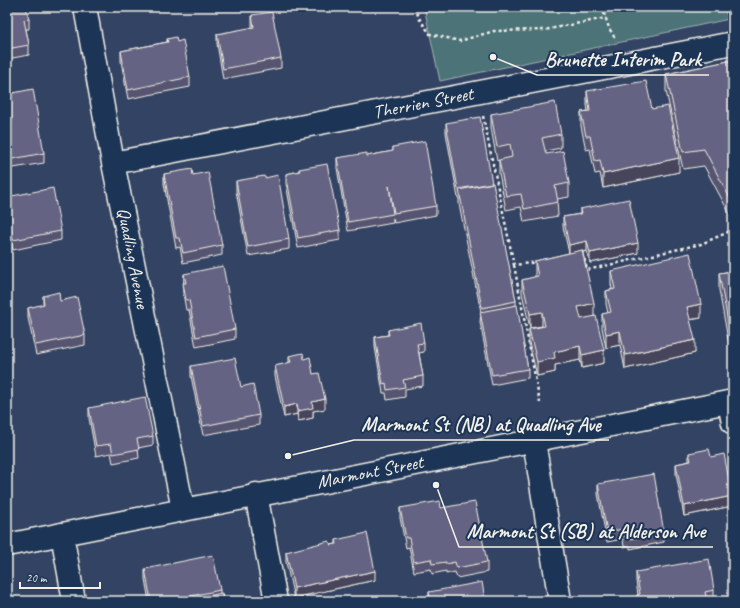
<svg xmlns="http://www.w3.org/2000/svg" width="740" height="608" font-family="Caveat,sans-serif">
  <rect width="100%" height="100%" fill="#334364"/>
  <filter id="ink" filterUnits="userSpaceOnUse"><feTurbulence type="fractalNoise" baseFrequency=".025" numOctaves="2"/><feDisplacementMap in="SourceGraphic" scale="8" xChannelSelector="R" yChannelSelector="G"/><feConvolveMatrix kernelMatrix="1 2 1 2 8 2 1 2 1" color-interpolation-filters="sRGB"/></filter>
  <g filter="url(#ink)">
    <path fill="#4b7378" stroke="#a0b2b0" d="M424,7H723L729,19L440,81Z"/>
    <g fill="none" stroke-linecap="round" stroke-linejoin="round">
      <g stroke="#f4f1e8" stroke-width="25">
        <path id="minor" d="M85,7L113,163L183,509
          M113,163L733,43
          M729,402L733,423
          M534,441L560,601
          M256,494L276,601
          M62,534L74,601"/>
      </g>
      <g stroke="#f4f1e8" stroke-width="25">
        <path id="major" d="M7,545L733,401"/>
      </g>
      <path stroke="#f4f1e8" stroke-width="2.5" stroke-dasharray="3 3" stroke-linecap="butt" d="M415,7L419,18L430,34L460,41L494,31L544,30L606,18
        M602,7L609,28L616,40
        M483,116L514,265L538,262
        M580,257H584L587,270L701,244L733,230
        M514,265L540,403"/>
      <use href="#minor" stroke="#1d3557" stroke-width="22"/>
      <use href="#major" stroke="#1d3557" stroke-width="22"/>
    </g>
    <path fill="#575571" stroke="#f4f1e8" d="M7,7L29,19V29H26L29,45V55L7,59Z
      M252,15L281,58V68L223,79L217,44V34L252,28Z
      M167,39L177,42L190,77V87L128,99L121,61V51L167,42Z
      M733,60V220L704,166L683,169L666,91V74Z
      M587,91L652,109L679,172L603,188L600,173L595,174L590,149L586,150L581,126V112L588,111L587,105Z
      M8,94L44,153V163L7,169V123L11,122L8,104Z
      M491,114L561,134V148L545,151L546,154L569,183V197L557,199L558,216L524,222L521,207L506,210L499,173V160L497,161L491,128Z
      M446,123L492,183L516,301V305L528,369V378L492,385L480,322L481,312L459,204V198H458L446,133Z
      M393,147L436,206V215L394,223L393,218V223L348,231L337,168V158L367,156L393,151Z
      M299,169L340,230V240L298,248L286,184V174L299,171Z
      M164,174L193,175L222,245V255L183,263L180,247L176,248L164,184Z
      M236,181L289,239V249L248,256L236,191Z
      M7,197L61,231V240L13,250L7,220Z
      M580,209L638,253L590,263L587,251L583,252L594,316L604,363L582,368L580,360L555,365V372L537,376L529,343V329L542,326L530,328L522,293V280L535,277V261L569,253L563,227V217L580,214Z
      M732,256H733V344L729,345L719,290V273L732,271Z
      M611,271L701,318L690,320L695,353L625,369L620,345L606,348L602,328V314L608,313L606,304V291L612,289L611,284Z
      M184,274L235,329V339L196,347L189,310H186L183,293Z
      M43,296L60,301L85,335V345L36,355L28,318V308L43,305Z
      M388,330L424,343V352L419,353L423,376V386L405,389V397L387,400L386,393H383L375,347V337L388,335Z
      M289,356L304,359L313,374L325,409L313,411V418L298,421L297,414L284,417L275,376V366L289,363Z
      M191,366L241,387L259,415V425L203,435L191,376Z
      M89,408L153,436V445L138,448L139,458L113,463L111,453L96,456L89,418Z
      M689,453L732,506L684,516L676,474V464L689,461Z
      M598,484L664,533V542L630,549V546L624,547L623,539L607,542L598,494Z
      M400,508H441L487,562V572L457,578L455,572L446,574V571L432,574L431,569L414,572L409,547L406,548L400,518Z
      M336,540L375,580L294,598L286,562V552L336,544Z
      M145,569L220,590V594L223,601H149L145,579Z
      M636,572L714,590V600L708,601H637V595H638L636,581Z
      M429,592L485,600V601H429Z"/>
    <path fill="#47455c" stroke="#f4f1e8" d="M679,158V172L603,188V174Z
      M587,241V251L569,255V245Z
      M638,243V253L590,263V253Z
      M594,303V317L578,320V307Z
      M701,304V318L687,320V307Z
      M542,312V326L530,328V314Z
      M620,331V345L606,348V334Z
      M695,340V353L625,369V355Z
      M580,346V360L555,365V372L537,376V362L554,352Z
      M604,350V363L582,368V355Z
      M325,399V409L313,411V418L298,421V411L312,402Z
      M297,404V414L284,417V407Z
      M732,496V506L684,516V506Z
      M375,571V580L294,598V588Z"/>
    <path fill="#656383" stroke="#f4f1e8" d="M7,7H26L29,19L24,20L29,45L7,49Z
      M272,12L281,58L223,69L217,34L254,27L252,15Z
      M176,37L177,42L183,40L190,77L128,90L121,51L168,42L167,39Z
      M733,60V204L704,149L683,152L666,74Z
      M646,81L652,109L668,106L679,158L603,174L600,160L595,161L590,136H586L581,112L590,111L587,91Z
      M33,89L44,153L7,160V123L12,122L8,94Z
      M555,102L561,134L542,138L546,154L563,151L569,183L555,186L558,202L524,209L521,194L506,196L499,160L512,157L510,144L497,147L491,114Z
      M480,117L492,183L458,189L446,123Z
      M425,141L436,206L394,213L389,186L393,214L348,222L337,158L367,153V156L393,151V147Z
      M327,164L340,230L298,238L286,174L300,171L299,169Z
      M192,169L193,175L208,172L222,245L183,253L180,238H176L164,174Z
      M278,175L289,239L248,247L236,181L264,176L265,178Z
      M493,183L516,301L482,308L459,190Z
      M53,188L61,231L13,240L7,210V197Z
      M629,199L638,243L590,253L587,241L569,245L563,217L581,214L580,209Z
      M582,250L594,303L578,307L581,319L596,316L604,350L582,355L580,346L554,352L555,358L537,362L529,329L545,326L542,312L530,314L522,280L538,276L535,261Z
      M690,253L701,304L687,307L695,340L625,355L620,331L606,334L602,314L611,312L606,291L615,289L611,271Z
      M223,266L235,329L196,337L189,300H186L183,283H186L184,274Z
      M733,271V327L729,328L719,273Z
      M59,292L60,301L77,297L85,335L36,345L28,308L44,304L43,296Z
      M517,305L528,369L492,375L480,312Z
      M421,323L424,343L417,344L423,376L403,380L405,387L387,390L386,383L383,384L375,337L389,335L388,330Z
      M303,353L304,359L310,357L313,374L319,373L325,399L312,402L313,408L298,411L297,404L284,407L275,366L291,362L289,356Z
      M235,358L241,387L253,384L259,415L203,426L191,366Z
      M145,397L153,436L137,439L139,449L113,454L111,444L96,446L89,408Z
      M709,449L711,457L724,454L732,496L684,506L676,464L691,461L689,453Z
      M654,474L664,533L630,539V536L624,537L623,529L607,532L598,484Z
      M440,501L441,508L475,502L487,562L457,568L455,562L446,564V562L432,564L431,559L414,562L409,538H406L400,508Z
      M367,533L375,571L294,588L286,552L329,541L331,545L337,544L336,540Z
      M213,555L220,590L167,601H151L145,569Z
      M709,559L714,590L705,592L707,601H638L637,595L640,594L636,572Z
      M482,582L485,600L481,601H431L429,592Z
      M222,593L223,601H185Z"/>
  </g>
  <g text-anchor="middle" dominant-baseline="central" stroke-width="4" stroke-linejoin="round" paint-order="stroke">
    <g font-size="19" fill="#f4f1e8" stroke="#1d3557">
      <text transform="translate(423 103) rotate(-11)">Therrien Street</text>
      <text transform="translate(133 258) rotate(79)">Quadling Avenue</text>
      <text transform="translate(370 472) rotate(-11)">Marmont Street</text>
    </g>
  </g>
  <path fill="none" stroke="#f4f1e8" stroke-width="1.5" d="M493 57L537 75H709M288 456L354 440H609M436 485L459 547H713"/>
  <g fill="#f4f1e8" stroke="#1d3557" stroke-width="1.5">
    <circle cx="493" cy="57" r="4"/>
    <circle cx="288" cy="456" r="4"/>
    <circle cx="436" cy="485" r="4"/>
  </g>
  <g font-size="20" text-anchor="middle" font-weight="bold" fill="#f4f1e8" stroke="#1d3557" stroke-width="4" stroke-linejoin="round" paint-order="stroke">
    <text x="623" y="66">Brunette Interim Park</text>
    <text x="481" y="431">Marmont St (NB) at Quadling Ave</text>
    <text x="586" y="538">Marmont St (SB) at Alderson Ave</text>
  </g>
  <rect width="740" height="608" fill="none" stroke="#1d3557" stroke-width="24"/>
  <rect x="12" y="12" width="716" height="584" fill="none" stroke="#f4f1e8" stroke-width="1.5" filter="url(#ink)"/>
  <path d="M20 582v6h80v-6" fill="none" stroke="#f4f1e8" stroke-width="2"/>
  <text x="26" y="582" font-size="12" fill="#f4f1e8" stroke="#1d3557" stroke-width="3" paint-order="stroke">20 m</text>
</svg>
